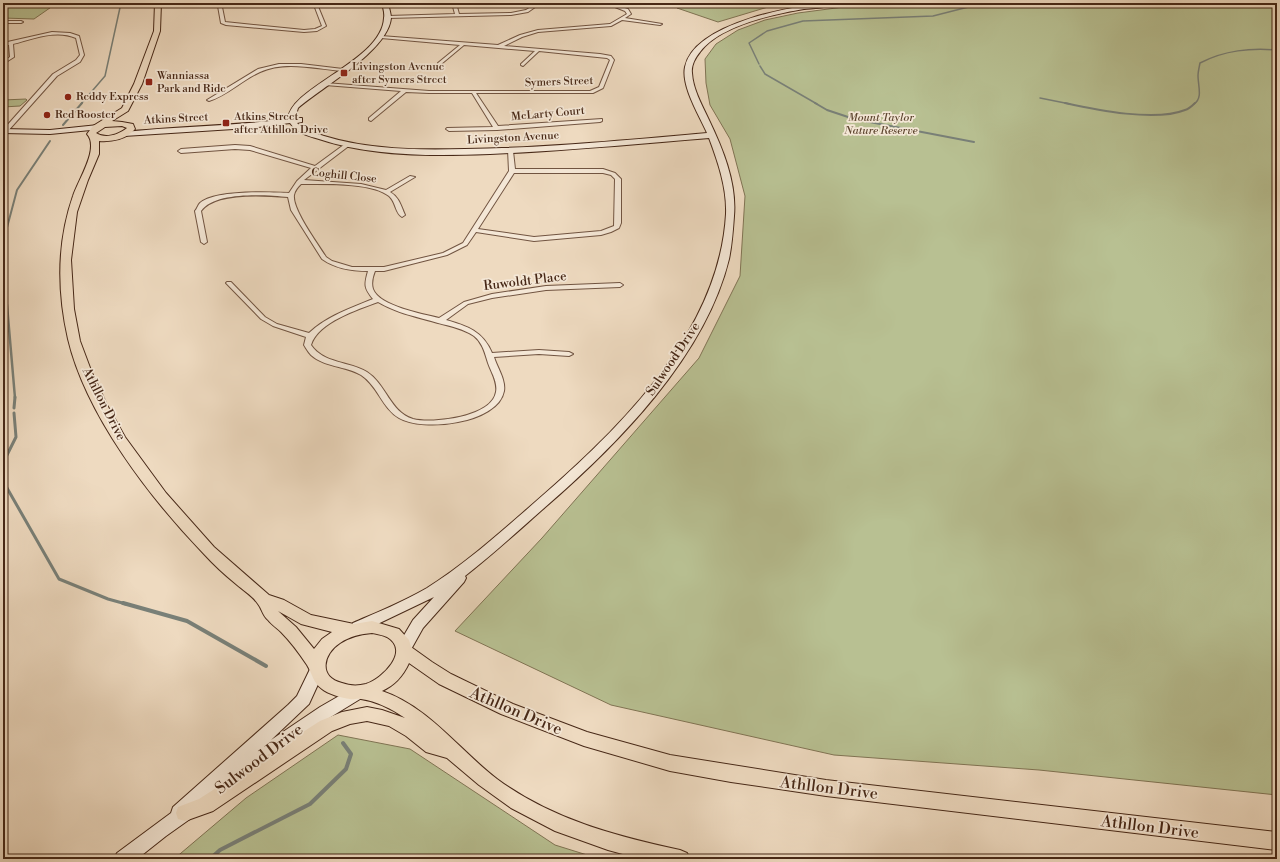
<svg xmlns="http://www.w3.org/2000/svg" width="1280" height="862" font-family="'Libre Bodoni',serif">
  <rect width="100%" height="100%" fill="#eedac0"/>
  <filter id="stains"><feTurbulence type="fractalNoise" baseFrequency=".005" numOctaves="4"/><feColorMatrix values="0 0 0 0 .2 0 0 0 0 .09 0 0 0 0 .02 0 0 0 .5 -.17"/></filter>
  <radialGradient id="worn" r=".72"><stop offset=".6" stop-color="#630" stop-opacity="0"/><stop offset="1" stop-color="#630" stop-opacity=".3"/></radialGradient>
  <path fill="#b8c092" stroke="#807454" d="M3,3H57L34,19L3,18Z
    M689,3H775L778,4L718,22L677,8Z
    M874,3H1277V795L1039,770L834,755L611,705L455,631L542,538L699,358L740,276L745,196L730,139L710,105L706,83L705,59L716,44L738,30L765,20L798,13Z
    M3,100L26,99L27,100L20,106L3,107Z
    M338,735L410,749L555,845L600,859H174L246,798Z"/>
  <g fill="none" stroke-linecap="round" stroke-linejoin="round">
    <path stroke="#798078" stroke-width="1.5" d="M759,64L749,43L767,31L803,21L933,16L984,3
      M760,66L765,74L817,104
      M1040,98L1070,104
      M81,104L105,76L121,3
      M1194,104C1203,98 1198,86 1198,76C1198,72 1199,68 1200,63C1225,50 1250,48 1277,50"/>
    <path stroke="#798078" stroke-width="2" d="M815,103L827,110L854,119L974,142
      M1065,103C1097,110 1155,122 1185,110C1189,109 1192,106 1195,103
      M63,125L82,103
      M5,235L17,190L50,141"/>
    <path stroke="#798078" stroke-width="2.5" d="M3,242L5,234
      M3,289L7,305L15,398"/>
    <path stroke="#798078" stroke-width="3" d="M14,408L15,397
      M3,469L5,459L16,437L14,413
      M3,481L59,579L108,599L126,604"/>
    <path stroke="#798078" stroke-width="4" d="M123,603L187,621L266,666
      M210,859L220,850L310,804L346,769L351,754L343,743"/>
    <g stroke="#715441" stroke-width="2">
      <path id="street" d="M224,3H229L222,7L225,22L304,30L315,29L322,26L314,5L297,6L261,4L259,3H321L317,4L326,26L317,31L304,32L226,25L221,23L218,6Z
        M452,3H456L459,14L511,13L526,10L534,5V3L615,5L628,9L631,14L625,18L662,24L660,25L622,20L611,26L538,32L522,37L504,46L600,54L611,56L614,60L603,88L593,93H476L498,126L602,119V121L600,122L497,130L449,131L446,129L447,128L493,127L472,93H429L406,92L371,121L369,120V118L401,91L325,85L323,84L325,83L429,91H590L599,87L610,60L607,58L539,51L523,66L521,65V64L535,51L464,45L440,65H438V63L460,45L381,38L379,37L381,36L498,45L520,35L538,30L610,24L627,14L625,11L615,7L538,5L528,12L511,15L388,18L386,17L388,16L455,14Z
        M3,21H21L23,22L21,23H3Z
        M52,32L70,33L79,36L84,55L80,62L57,76L7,132H3V130L53,74L76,60L80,55L76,38C56,29 33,39 13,44L14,57L3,64V61L10,57L9,45H3V43Z
        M279,64H301L343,69L345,70L343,71C317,69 285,60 260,72C242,80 228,95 209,101L207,100L258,69Z
        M345,144L350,145L304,180L361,184L386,190L410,176L415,177L390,192C399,197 401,206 405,215L402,217C395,213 396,202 389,196C372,182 323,184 301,184C298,187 295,190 294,195C292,209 318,244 326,257L332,261L352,267H384L443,253L463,243L509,171L508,150L513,151L515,169H603L615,173L621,179V223L619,228L611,232L601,235L534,241L476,232L467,245L447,255L384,271H375C373,276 371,283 373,289C379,306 423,314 439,318L464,302L492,294L546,286L620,283L623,285L620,287L546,290L492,298L468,304L446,320C467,326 483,331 492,353L539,350L569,352L573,354L569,356L539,354L494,357C497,367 506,380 504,391C498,424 422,432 399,418C382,408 378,386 361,375C346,366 324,367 311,355C308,352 306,348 304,345L306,337L273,326L261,319L226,283L227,282H231L265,317L277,324L309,333C327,316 351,308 373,299C364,288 364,285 368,271C352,271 336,269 322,259L291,210L288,197C266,195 215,191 201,211L207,242L204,244L201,242L195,211C197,209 198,205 200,203C215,190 269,192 289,193L297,181L311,168L250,150L235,149L181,153L178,151L181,149L235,145L250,146L315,166ZM514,173H603L611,175L615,179L614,226L601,231L534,237L478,229ZM378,302C396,313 418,317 438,323C450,326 464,329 474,336C483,343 485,354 488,363C491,372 498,382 496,392C492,417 433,424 413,419C390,412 386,384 367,372C349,361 324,364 311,345C318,322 357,310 378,302Z"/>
    </g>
    <g stroke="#472817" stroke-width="2">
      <path id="secondary" d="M382,3H388C389,8 391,14 391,18C388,51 322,87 298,108L295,118H302V122L297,123C304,130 314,133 324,136C369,150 418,150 465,149C546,148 627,140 707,133C699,115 681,86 685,67C694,22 801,3 839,3C830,8 815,8 804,9C774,14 719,26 700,52C695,58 691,66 692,73C693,89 701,103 708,118C722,147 737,182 734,216C733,230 732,245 729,259C705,357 617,445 543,509C517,532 492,555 465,576L466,578L464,582L423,628L409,653L404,655L399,653L396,649L413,620L434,597L363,631L358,633L353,631L351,627L353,623C378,612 403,602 427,588C462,566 494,538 525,511C612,436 719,337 726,214C727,188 718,162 709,138C636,144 563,151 490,154C433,156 373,157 319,139C308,136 297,133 290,123L249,128L124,136L120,134L124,132C179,126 233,126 288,119C290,87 382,61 384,18C385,13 383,8 382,3Z
        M98,125H101V129L50,134L3,133V129L50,130Z
        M317,663L322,665L325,669L309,704L271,740L320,707L353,688L359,686L365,688L367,692L365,696L316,726L239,783L233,785L227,783L226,781L198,806L200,809L197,814L166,836L137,859H114L117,853L171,813L173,807L288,705L297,696L312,665Z"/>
    </g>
    <g stroke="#472817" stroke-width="2">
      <path id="primary" d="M155,3H161L160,31L142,84L128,111L112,121L122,122L133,124L135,129C127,139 112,142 99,141V154L88,180L77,212L71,260L74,309L80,341L92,373L107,405L125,437L166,493L214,547L269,595L284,600L311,615L354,624L372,621L399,629L409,640L411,647L432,662L451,674L513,704L587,732L670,755L826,780L1277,832V850L826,796L731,782L670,771L584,746L501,714L439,684L409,663C403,676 395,685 382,691C429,707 459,750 497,779C551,819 615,836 680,850L687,853L690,859H641L608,850L555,831L511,808L479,785L447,758L426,752L406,736L389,726L367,721L350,724L332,731L213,811L185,821L178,819L176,813L178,807L199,799L320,721L342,712L367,707L382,710L405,718C392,709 376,701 361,699C357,698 353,700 350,699C342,698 328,694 322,689C313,683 312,673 307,665C299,653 291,642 281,632C277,628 272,625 268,620C263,616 262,609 258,604C253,596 244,591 236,584C225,575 214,565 204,554C150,498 86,415 68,339C57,291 57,242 73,196C78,180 100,148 87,134L93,126L122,108L134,84L154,31ZM122,126L127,128C118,135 105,139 96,133L105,127ZM278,611L301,624L332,632L322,639L314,649L296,627ZM372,633C377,634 383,635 387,637C411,651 382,679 366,684C358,686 350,686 342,683C318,677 323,654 340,643C350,636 361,634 372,633Z"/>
    </g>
    <use href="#street" fill="#f4e7d6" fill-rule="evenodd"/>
    <use href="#secondary" fill="#f4e7d6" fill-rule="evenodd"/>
    <use href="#primary" fill="#eedac0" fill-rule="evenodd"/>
  </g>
  <g fill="#8f2418" stroke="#f4e7d6" stroke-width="1.5">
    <rect x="340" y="69" width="8" height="8" rx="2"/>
    <rect x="145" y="78" width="8" height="8" rx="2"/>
    <circle cx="68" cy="97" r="4"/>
    <circle cx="47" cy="115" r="4"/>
    <rect x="222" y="119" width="8" height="8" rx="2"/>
  </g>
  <g text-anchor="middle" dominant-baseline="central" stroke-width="3.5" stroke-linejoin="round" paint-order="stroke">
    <g font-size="11" fill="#472817" stroke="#f4e7d6" text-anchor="start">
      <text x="352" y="67">Livingston Avenue<tspan x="352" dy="13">after Symers Street</tspan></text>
      <text x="157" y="76">Wanniassa<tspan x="157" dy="13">Park and Ride</tspan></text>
      <text x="76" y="97">Reddy Express</text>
      <text x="55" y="115">Red Rooster</text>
      <text x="234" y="117">Atkins Street<tspan x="234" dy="13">after Athllon Drive</tspan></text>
    </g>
    <g font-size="11" fill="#472817" stroke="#f4e7d6">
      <text transform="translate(559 82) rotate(-2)">Symers Street</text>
      <text transform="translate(548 114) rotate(-5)">McLarty Court</text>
      <text transform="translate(176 119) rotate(-3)">Atkins Street</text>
      <text transform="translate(513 138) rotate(-3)">Livingston Avenue</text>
      <text transform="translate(344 176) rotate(6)">Coghill Close</text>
    </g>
    <g font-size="11" font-style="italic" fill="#5e4630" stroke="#f4e7d6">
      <text x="881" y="118">Mount Taylor<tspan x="881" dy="13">Nature Reserve</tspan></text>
    </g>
    <g font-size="13" fill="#472817" stroke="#f4e7d6">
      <text transform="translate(525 281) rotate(-7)">Ruwoldt Place</text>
      <text transform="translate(673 359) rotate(-56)">Sulwood Drive</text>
      <text transform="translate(104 404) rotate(63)">Athllon Drive</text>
    </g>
    <g font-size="16" fill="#472817" stroke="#f4e7d6">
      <text transform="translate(516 711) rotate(23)">Athllon Drive</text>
      <text transform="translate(259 759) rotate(-37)">Sulwood Drive</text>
      <text transform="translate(829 788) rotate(7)">Athllon Drive</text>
      <text transform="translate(1150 827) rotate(7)">Athllon Drive</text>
    </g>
  </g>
  <rect width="1280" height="862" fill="none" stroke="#eedac0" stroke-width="16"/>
  <rect x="4" y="4" width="1272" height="854" fill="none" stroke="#472817" stroke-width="2"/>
  <rect x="8" y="8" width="1264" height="846" fill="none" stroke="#472817"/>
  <rect width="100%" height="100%" filter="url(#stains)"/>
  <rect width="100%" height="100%" fill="url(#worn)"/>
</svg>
